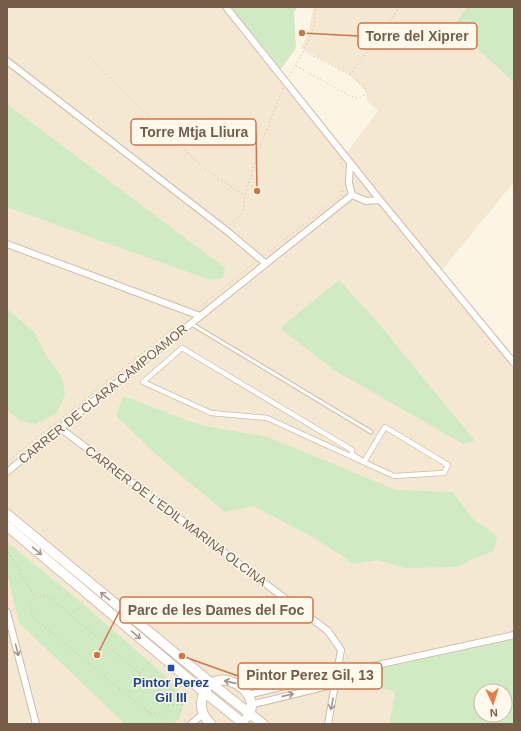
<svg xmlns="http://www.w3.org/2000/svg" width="521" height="731" font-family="Helvetica,sans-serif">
  <rect width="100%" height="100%" fill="#fcf5e5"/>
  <path fill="#f4e8d3" d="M7,7H231L347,152L378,111L367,101L366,91L350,75L301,48L309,31L313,7H467L453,26L514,83V182L442,270L514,359V635L343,677L395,692L389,724H7Z"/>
  <path fill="#d0eac3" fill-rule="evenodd" d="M231,7H298L294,12L296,48L281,69Z
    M467,7H514V83L453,26Z
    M7,104L225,268L223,278L210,280L7,207Z
    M339,280L374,318L475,441L463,444L334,370L280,328Z
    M7,309L34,332L46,355L62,377L65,395L56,414L36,424L20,421L7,410Z
    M123,396L200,425L268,437L396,490L453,492L472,518L497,536L494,551L470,560L458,567L405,568L377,560L353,564L341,555L307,534L253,506L225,512L160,458L116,416Z
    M7,542L82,603L178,687L177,702L184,704L179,719L173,724H125L19,623L7,573Z
    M514,639V724H389L395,692L342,677ZM481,691H505V715H481Z"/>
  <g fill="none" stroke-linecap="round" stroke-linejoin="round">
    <g stroke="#cebeab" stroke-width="5">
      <path id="service" d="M190,323L371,432"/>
    </g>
    <g stroke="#cebeab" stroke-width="6">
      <path id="pedestrian" d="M182,348L352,450V454L364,462L385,427L448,465L444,473L394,476L267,418L211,413L143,382Z"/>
    </g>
    <g stroke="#cebeab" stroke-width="8">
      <path id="minor" d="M226,7L380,200L514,363
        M7,61L227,231L265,263
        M350,164L349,183L352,195L366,201L380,200
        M7,244L200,316
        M60,428L328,631L341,650L328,724
        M7,472L60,428L352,195
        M7,612L36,724
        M248,695C336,673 425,655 514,635
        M250,705L336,684
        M191,724L203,714"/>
    </g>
    <g stroke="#d3c0ab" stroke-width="11">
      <path id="secondary" d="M7,514L211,683L263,724
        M7,526L197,686L244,724
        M211,724C203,717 200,709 202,699C212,658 267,693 247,717"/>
    </g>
    <path stroke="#d7ba9f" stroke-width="1" stroke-dasharray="1 3" stroke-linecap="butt" d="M218,7L220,10
      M90,57L127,95L193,158L212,174L244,195
      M296,66L350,96L358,98L364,95L366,91L363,85L350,75L304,51
      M350,75L400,7
      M289,76L304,51L314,27L316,7
      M339,159L343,167
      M342,196L343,188
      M230,225L243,212L245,195L259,149L283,88
      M265,255L341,195
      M198,309L254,263
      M7,462L186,318
      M7,549L35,597
      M40,596H45L54,601L157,688C164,694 168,699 168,708C162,714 157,714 149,713L34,618L31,611L30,603L35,598Z
      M71,615L84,601
      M347,658H348L351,664L356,663
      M140,673L153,659
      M258,686L292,678
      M169,705L184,704
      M181,724L185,721"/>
    <use href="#service" stroke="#fff" stroke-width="3"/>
    <use href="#pedestrian" stroke="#fff" stroke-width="4.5"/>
    <use href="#minor" stroke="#fff" stroke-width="6"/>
    <use href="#secondary" stroke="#fff" stroke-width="9"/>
  </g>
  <defs><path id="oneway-shaft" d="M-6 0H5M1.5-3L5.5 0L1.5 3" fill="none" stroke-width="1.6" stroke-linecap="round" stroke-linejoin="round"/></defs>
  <g stroke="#a69689">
    <use href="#oneway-shaft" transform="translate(37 551) rotate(40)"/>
    <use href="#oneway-shaft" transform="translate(105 596) rotate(-140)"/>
    <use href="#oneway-shaft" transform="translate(136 635) rotate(40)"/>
    <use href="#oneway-shaft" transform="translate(17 650) rotate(76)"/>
    <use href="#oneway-shaft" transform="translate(230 682) rotate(-167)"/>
    <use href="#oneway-shaft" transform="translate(288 695) rotate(-13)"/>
    <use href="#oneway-shaft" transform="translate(332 704) rotate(101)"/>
  </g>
  <rect fill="#1a4fb4" stroke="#fff9ec" stroke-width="1.5" x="167" y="664" width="8" height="8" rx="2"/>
  <g text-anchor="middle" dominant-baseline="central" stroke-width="3" stroke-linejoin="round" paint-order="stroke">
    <g font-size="13" fill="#765d4a" stroke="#fff9ec">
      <text transform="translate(103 394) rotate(-39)">CARRER DE CLARA CAMPOAMOR</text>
      <text transform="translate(176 516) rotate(37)">CARRER DE L'EDIL MARINA OLCINA</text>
    </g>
    <g font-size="13" font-weight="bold" fill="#164399" stroke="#fff9ec">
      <text x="171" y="682">Pintor Perez<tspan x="171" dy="15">Gil III</tspan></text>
    </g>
  </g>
  <path fill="none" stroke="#d07449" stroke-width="1.5" d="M302 33L358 36M257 191L256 132M97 655L120 610M182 656L238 676"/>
  <g fill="#d07449" stroke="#fff9ec" stroke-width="1.5">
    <circle cx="302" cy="33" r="4"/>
    <circle cx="257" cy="191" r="4"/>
    <circle cx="97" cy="655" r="4"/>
    <circle cx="182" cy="656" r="4"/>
  </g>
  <g fill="#fff9ec" stroke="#d07449" stroke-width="1.5">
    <rect x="358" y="23" width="119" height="26" rx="4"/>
    <rect x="131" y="119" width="125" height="26" rx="4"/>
    <rect x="120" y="597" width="193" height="26" rx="4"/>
    <rect x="238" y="663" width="144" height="26" rx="4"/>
  </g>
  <g font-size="14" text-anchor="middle" font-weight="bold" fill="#765d4a">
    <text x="417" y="41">Torre del Xiprer</text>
    <text x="194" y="137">Torre Mtja Lliura</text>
    <text x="216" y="615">Parc de les Dames del Foc</text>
    <text x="310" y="680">Pintor Perez Gil, 13</text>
  </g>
  <rect width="521" height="731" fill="none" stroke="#765d4a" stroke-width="16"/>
  <g transform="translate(493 703) rotate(176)"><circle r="19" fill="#fff9ec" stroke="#c8bbab"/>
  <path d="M0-3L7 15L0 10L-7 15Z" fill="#e77a49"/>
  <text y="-6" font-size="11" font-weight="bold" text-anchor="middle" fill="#765d4a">N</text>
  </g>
</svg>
